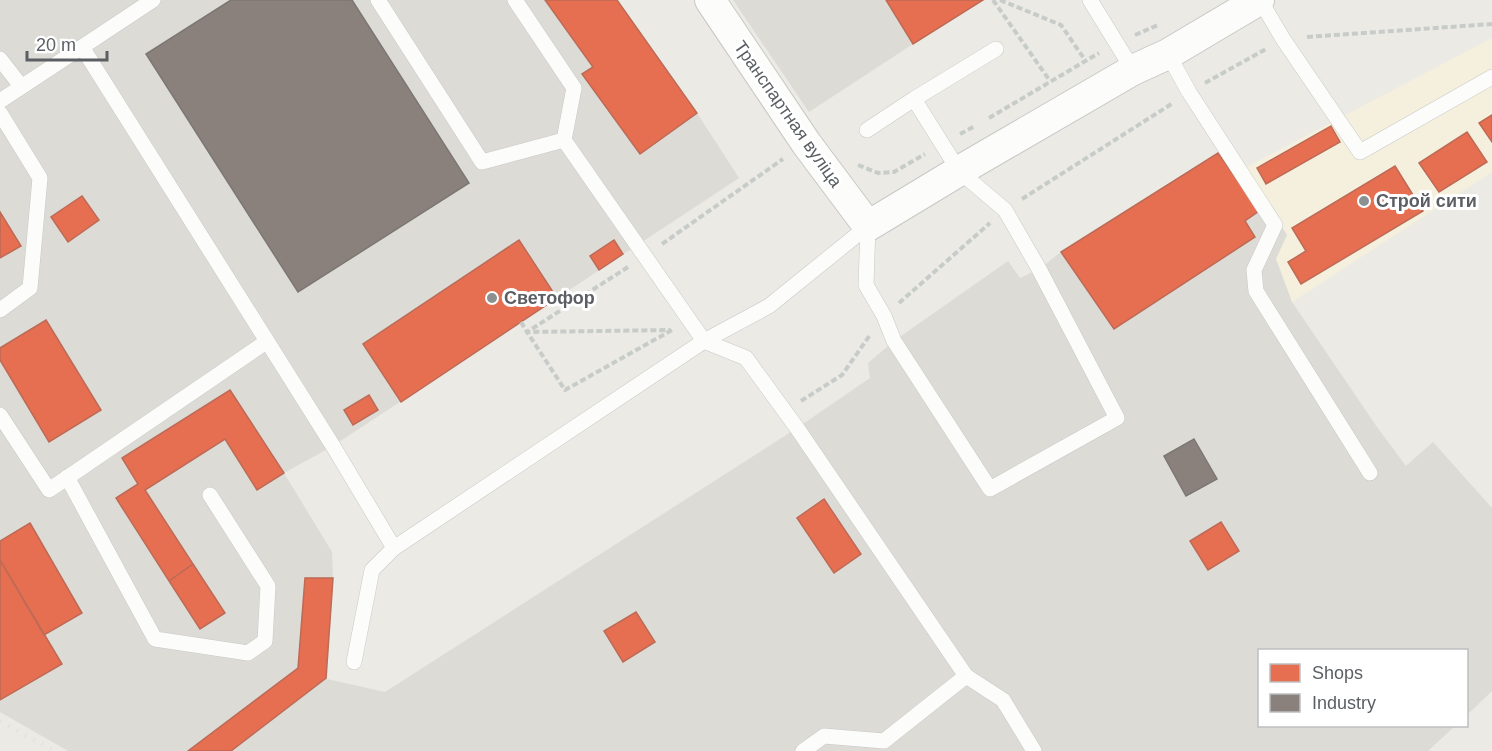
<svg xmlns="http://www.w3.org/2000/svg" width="1492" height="751" font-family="Arial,sans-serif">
  <rect width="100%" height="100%" fill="#ebeae5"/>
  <path fill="#f5f0dd" d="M1492,38V172L1292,302L1276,259L1245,168Z"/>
  <path fill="#dcdbd6" d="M0,0H617L697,113L739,178L333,446L284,473L332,552L333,578L327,679L385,692L797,428L870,378L868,363L894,341L1008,261L1020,278L1039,269L1061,252L1231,145L1287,235L1276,259L1292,302L1377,427L1406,466L1433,442L1492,508V691L1467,715L1466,650H1260V726H1455L1428,751H68L0,712Z
    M733,0H983L913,44L809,112Z"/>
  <path fill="#e76f51" stroke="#bd6a56" stroke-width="1.5" d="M545,0H617L697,113L640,154L582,74L593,67Z
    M886,0H983L913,44Z
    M1492,115V142L1479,123Z
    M1331,126L1340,142L1266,184L1257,168Z
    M1467,132L1487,162L1439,192L1419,163Z
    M1218,153L1259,211L1245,221L1255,237L1114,329L1061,252Z
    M1395,166L1423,211L1301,284L1288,262L1306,251L1292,228Z
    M82,196L99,220L68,242L51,217Z
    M0,212L21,246L0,258Z
    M519,240L557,298L401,402L363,344Z
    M614,240L623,254L599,270L590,256Z
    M46,320L101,410L49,442L0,360V348Z
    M230,390L284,473L257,490L225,439L145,490L193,564L169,581L116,498L138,484L122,458Z
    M369,395L378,410L353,425L344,410Z
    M824,499L861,554L834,573L797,518Z
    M1221,522L1239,551L1208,570L1190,541Z
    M30,523L82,613L44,635L0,560V541Z
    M0,560L62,664L0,700Z
    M193,564L225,613L200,629L169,581Z
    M305,578H333L326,678L231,751H188L298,668Z
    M636,612L655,642L623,662L604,631Z"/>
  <path fill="#8a817c" stroke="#7c7774" stroke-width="1.5" d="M231,0H352L469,183L298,292L146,54Z
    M1194,439L1217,479L1186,496L1164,456Z"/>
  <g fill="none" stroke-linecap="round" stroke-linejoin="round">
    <g stroke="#c8c8c7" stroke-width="16">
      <path id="service" d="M153,0L82,47L333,446L394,548
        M378,0L482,162L564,140L704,341L769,306L868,226
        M515,0L574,88L564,140
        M1090,0L1133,70
        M1260,0L1283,39L1360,152L1492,77
        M1168,54L1189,92L1275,225L1254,270L1256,291L1370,473
        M0,59L21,86
        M0,101L82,47
        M0,113L40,178L30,288L0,310
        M867,130L914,99
        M868,226L866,285L884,316L894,341L990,489L1117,418L1039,269L1005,210L959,171L914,99L996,49
        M0,415L49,490L266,342
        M67,477L155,639L248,653L265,641L268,586L210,495
        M354,662L372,570L394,548L704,341L746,358L797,428L966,676L1003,700L1034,751
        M803,751L824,736L884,741L966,676"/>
    </g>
    <g stroke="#c8c8c7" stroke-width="32">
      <path id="minor" d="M710,0L806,143L868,226L959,171L1133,70L1168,54L1259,0"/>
    </g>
    <path stroke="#c7ccc9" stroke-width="4" stroke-dasharray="6 3" stroke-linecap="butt" d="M993,0L1050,81
      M1000,0L1061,25L1085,60
      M1135,35L1158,25
      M1307,37L1492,24
      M1205,83L1266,49
      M989,118L1099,53
      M960,134L975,126
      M858,165L878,173L894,172L925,154
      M1022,199L1173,103
      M662,244L783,159
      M628,267L527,332L565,390L672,330L671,329
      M899,303L990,223
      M521,322L527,332L670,330
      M801,401L842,375L870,335"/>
    <use href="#service" stroke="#fcfcfb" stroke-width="15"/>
    <use href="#minor" stroke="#fcfcfb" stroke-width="30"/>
    <path stroke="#e2e2e2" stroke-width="4.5" stroke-dasharray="1.5 8" stroke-linecap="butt" d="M0,721L54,751"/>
  </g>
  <g fill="#8d9090" stroke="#fff" stroke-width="2">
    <circle cx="1364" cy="201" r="6"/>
    <circle cx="492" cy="298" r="6"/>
  </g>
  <g text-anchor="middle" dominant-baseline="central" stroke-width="6" stroke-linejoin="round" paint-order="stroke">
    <g font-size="18" fill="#5b5f63" stroke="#fff">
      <text transform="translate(788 114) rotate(55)">Транспартная вуліца</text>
    </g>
    <g font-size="18" font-weight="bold" fill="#5b5f63" stroke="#fff" text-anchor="start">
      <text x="1376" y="201">Строй сити</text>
      <text x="504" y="298">Светофор</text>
    </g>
  </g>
  <rect x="1258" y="649" width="210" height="78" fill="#ffffff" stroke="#bdbfc1" stroke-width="1.5"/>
  <rect x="1270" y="664" width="30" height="18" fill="#e76f51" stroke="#bdbfc1" stroke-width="1.5"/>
  <text x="1312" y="679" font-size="18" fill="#5b5f63">Shops</text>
  <rect x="1270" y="694" width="30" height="18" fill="#8a817c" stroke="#bdbfc1" stroke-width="1.5"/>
  <text x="1312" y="709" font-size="18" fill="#5b5f63">Industry</text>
  <path d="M27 51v9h80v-9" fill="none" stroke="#5b5f63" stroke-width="3"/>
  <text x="36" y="51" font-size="18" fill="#5b5f63" stroke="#ffffff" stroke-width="4.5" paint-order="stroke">20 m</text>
</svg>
